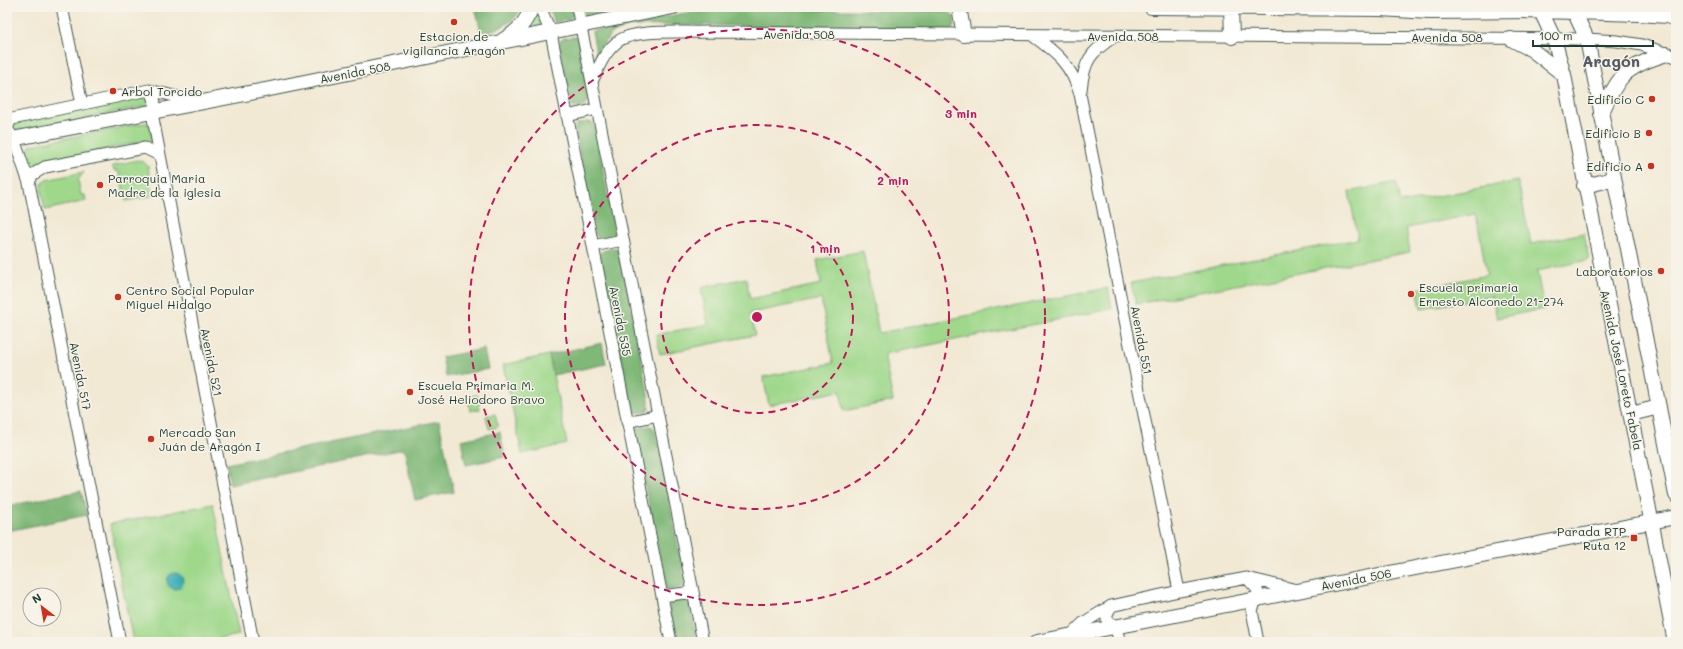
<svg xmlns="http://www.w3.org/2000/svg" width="1683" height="649" font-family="Mali,sans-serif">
  <rect width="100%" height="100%" fill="#f7f3e8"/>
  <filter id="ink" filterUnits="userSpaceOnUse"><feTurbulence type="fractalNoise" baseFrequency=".025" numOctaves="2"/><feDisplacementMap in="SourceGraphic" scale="8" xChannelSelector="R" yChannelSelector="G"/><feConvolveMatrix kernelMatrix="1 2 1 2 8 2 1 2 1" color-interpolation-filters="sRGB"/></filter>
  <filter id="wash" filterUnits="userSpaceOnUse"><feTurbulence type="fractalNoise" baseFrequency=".012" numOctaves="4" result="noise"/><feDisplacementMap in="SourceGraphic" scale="16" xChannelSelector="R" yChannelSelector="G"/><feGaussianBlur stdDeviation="0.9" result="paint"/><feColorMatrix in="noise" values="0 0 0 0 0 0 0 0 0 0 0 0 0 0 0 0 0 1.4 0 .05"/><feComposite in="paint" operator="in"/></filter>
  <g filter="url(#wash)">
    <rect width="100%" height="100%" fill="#f2e9d4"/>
    <path fill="#9fd88b" stroke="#5f8a60" d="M536,9L541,25L526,29Z
      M145,95L153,97L152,105L11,132V124Z
      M144,123H147L150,127L153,145L144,141L38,164L30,170L27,150L31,145Z
      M137,160L144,162L148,166L152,196L126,201L119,172L114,170L112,166Z
      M84,172L78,180L81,195H85L86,201L45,210L41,190L42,184L46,180Z
      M1518,181L1531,244L1584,233L1589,260L1537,271L1544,309L1497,318L1492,296L1421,309L1417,289L1487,275L1476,214L1406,228L1410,252L1136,304L1131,283L1358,239L1349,192L1396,182L1400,203Z
      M863,251L879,333L1108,288L1112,309L884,354L893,401L844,411L840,391L769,405L763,377L833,363L821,299L751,313L755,335L660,354L656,335L708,324L701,288L746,278L750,299L821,284L817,260Z
      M549,355L567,444L522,454L503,365Z
      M477,395L480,409L470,411L468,397Z
      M495,414L498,427L489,429L486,416Z
      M213,504L239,635L203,642H133L110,524Z"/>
    <path fill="#7fb877" stroke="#4f7a56" d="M475,7H523C513,24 500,29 481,33Z
      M547,7H572L573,16L570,19L554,22Z
      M583,7H640L586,19Z
      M715,9L947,11C955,15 955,19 954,27L951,29L939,30L707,25L629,26L611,34L603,45L597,58L592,31L700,10Z
      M573,37H577L579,40L590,96C588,105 582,110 572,106L560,49V41L564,38Z
      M588,122L593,123L595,127L614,231V235L610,238L600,240L595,234L575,128L577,124Z
      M613,248H617L620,253L649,399V410L645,412L632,413L630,406L601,258L600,253L603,251Z
      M602,343L606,364L553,375L549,355Z
      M484,349L488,369L446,377L442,357Z
      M439,421L454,492L415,500L404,449L230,485L226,464Z
      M649,426L653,427L655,431L685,581L682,587L671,590L667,589L665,584L634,432V429Z
      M500,432L505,457L466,465L461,440Z
      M81,491L87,515L7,531V506Z
      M685,599L689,602L697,642H676L669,606L672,601Z"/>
    <path fill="#3cadb6" stroke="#2e7575" d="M167 581a8 8 0 1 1 16 0a8 8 0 1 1-16 0Z"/>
  </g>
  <g filter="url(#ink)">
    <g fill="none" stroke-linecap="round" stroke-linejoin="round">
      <g stroke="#3f574c" stroke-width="13">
        <path id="minor" d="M62,7L82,104
          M540,7L551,33L671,642
          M577,7L703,642
          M1033,36C1057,53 1071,65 1080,94L1179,591
          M592,82C598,68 604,53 616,43C632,28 683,33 706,32L1587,39L1617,41L1642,45L1676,57
          M149,90C156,98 156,103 152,113L253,642
          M1081,90C1084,61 1090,52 1115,36
          M567,116L597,109
          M12,119L8,125V130L14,139L29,183L120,642
          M7,122L12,119L149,90L199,102
          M29,183L32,175L45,167L139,149L145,148L159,155
          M593,246L623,240
          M627,422L658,415
          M1247,578L1257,589L1258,594L1252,611L1258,642
          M662,596L693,592
          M1111,606L1107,614V620L1115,626L1120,642
          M1071,635L1083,623L1111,606L1179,591L1247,578L1297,590"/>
      </g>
      <g stroke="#3f574c" stroke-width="16">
        <path id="major" d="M959,7L964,35
          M1151,7L1380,9L1430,12L1541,11L1640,14L1667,16L1676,19
          M1231,7L1232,37
          M1539,7L1554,39L1564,75L1675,642
          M1572,7L1587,39L1676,495
          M1511,39L1532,50L1564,75
          M503,40C518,31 525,24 532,7
          M1601,114C1607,102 1613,87 1622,77C1632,66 1653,58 1667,54
          M7,140L270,89L673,7
          M1584,186L1614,179
          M1631,414L1659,407
          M1037,642L1676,517"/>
      </g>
      <use href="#minor" stroke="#fff" stroke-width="11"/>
      <use href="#major" stroke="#fff" stroke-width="14"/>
    </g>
  </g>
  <g fill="none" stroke="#c2185b" stroke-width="2" stroke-dasharray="7 5">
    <circle cx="757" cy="317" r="96"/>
    <circle cx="757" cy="317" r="192"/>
    <circle cx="757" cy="317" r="288"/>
  </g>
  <g fill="#c8321e" stroke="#f7f3e8" stroke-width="1.5">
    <circle cx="454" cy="22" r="4"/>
    <circle cx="113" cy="91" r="4"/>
    <circle cx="1652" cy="99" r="4"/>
    <circle cx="1649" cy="133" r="4"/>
    <circle cx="1651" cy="166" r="4"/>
    <circle cx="100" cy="185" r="4"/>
    <circle cx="1661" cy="271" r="4"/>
    <circle cx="1411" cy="294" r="4"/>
    <circle cx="118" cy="297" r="4"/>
    <circle cx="410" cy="392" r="4"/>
    <circle cx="151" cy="439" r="4"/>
    <rect x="1630" y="534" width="8" height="8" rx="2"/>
  </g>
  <g text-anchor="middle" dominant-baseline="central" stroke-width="3" stroke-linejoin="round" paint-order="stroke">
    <g font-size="12" fill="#1f3d34" stroke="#f7f3e8">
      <text x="799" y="34">Avenida 508</text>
      <text x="1123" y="36">Avenida 508</text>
      <text x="1447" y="37">Avenida 508</text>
      <text transform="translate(355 72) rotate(-11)">Avenida 508</text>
      <text transform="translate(621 321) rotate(79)">Avenida 535</text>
      <text transform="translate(1142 340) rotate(79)">Avenida 551</text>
      <text transform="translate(212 362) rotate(79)">Avenida 521</text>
      <text transform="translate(1622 370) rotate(78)">Avenida José Loreto Fabela</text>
      <text transform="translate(81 376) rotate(79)">Avenida 517</text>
      <text transform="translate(1356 579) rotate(-11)">Avenida 506</text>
    </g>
    <g font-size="12" fill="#1f3d34" stroke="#f7f3e8" text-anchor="start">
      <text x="454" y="36" text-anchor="middle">Estacion de<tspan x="454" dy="14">vigilancia Aragón</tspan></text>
      <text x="121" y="91">Arbol Torcido</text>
      <text x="1644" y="99" text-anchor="end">Edificio C</text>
      <text x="1641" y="133" text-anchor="end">Edificio B</text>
      <text x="1643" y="166" text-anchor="end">Edificio A</text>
      <text x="108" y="178">Parroquia Maria<tspan x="108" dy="14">Madre de la iglesia</tspan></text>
      <text x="1653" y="271" text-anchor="end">Laboratorios</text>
      <text x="1419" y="287">Escuela primaria<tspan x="1419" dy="14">Ernesto Alconedo 21-274</tspan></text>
      <text x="126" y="290">Centro Social Popular<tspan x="126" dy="14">Miguel Hidalgo</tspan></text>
      <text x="418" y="385">Escuela Primaria M.<tspan x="418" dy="14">José Heliodoro Bravo</tspan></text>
      <text x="159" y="432">Mercado San<tspan x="159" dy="14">Juán de Aragón I</tspan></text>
      <text x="1626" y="531" text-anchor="end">Parada RTP<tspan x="1626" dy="14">Ruta 12</tspan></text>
    </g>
    <g font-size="16" font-weight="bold" fill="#555c68" stroke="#f7f3e8">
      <text x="1611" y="60">Aragón</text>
    </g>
  </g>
  <circle cx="757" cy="317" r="6" fill="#c2185b" stroke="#f7f3e8" stroke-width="2"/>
  <g font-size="12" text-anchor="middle" font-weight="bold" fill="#c2185b" stroke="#f7f3e8" stroke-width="3" stroke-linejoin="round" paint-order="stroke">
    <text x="961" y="118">3 min</text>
    <text x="893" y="185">2 min</text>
    <text x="825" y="253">1 min</text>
  </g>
  <rect width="1683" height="649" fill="none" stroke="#f7f3e8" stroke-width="24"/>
  <g transform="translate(42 607) rotate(329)"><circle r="19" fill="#f7f3e8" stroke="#a1aaa0"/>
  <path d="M0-3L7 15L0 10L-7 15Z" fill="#c8321e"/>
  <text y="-6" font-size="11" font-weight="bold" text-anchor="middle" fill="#1f3d34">N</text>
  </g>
  <path d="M1533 40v6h120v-6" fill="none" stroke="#1f3d34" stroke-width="2"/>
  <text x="1539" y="40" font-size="12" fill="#1f3d34" stroke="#f7f3e8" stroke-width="3" paint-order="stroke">100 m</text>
</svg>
